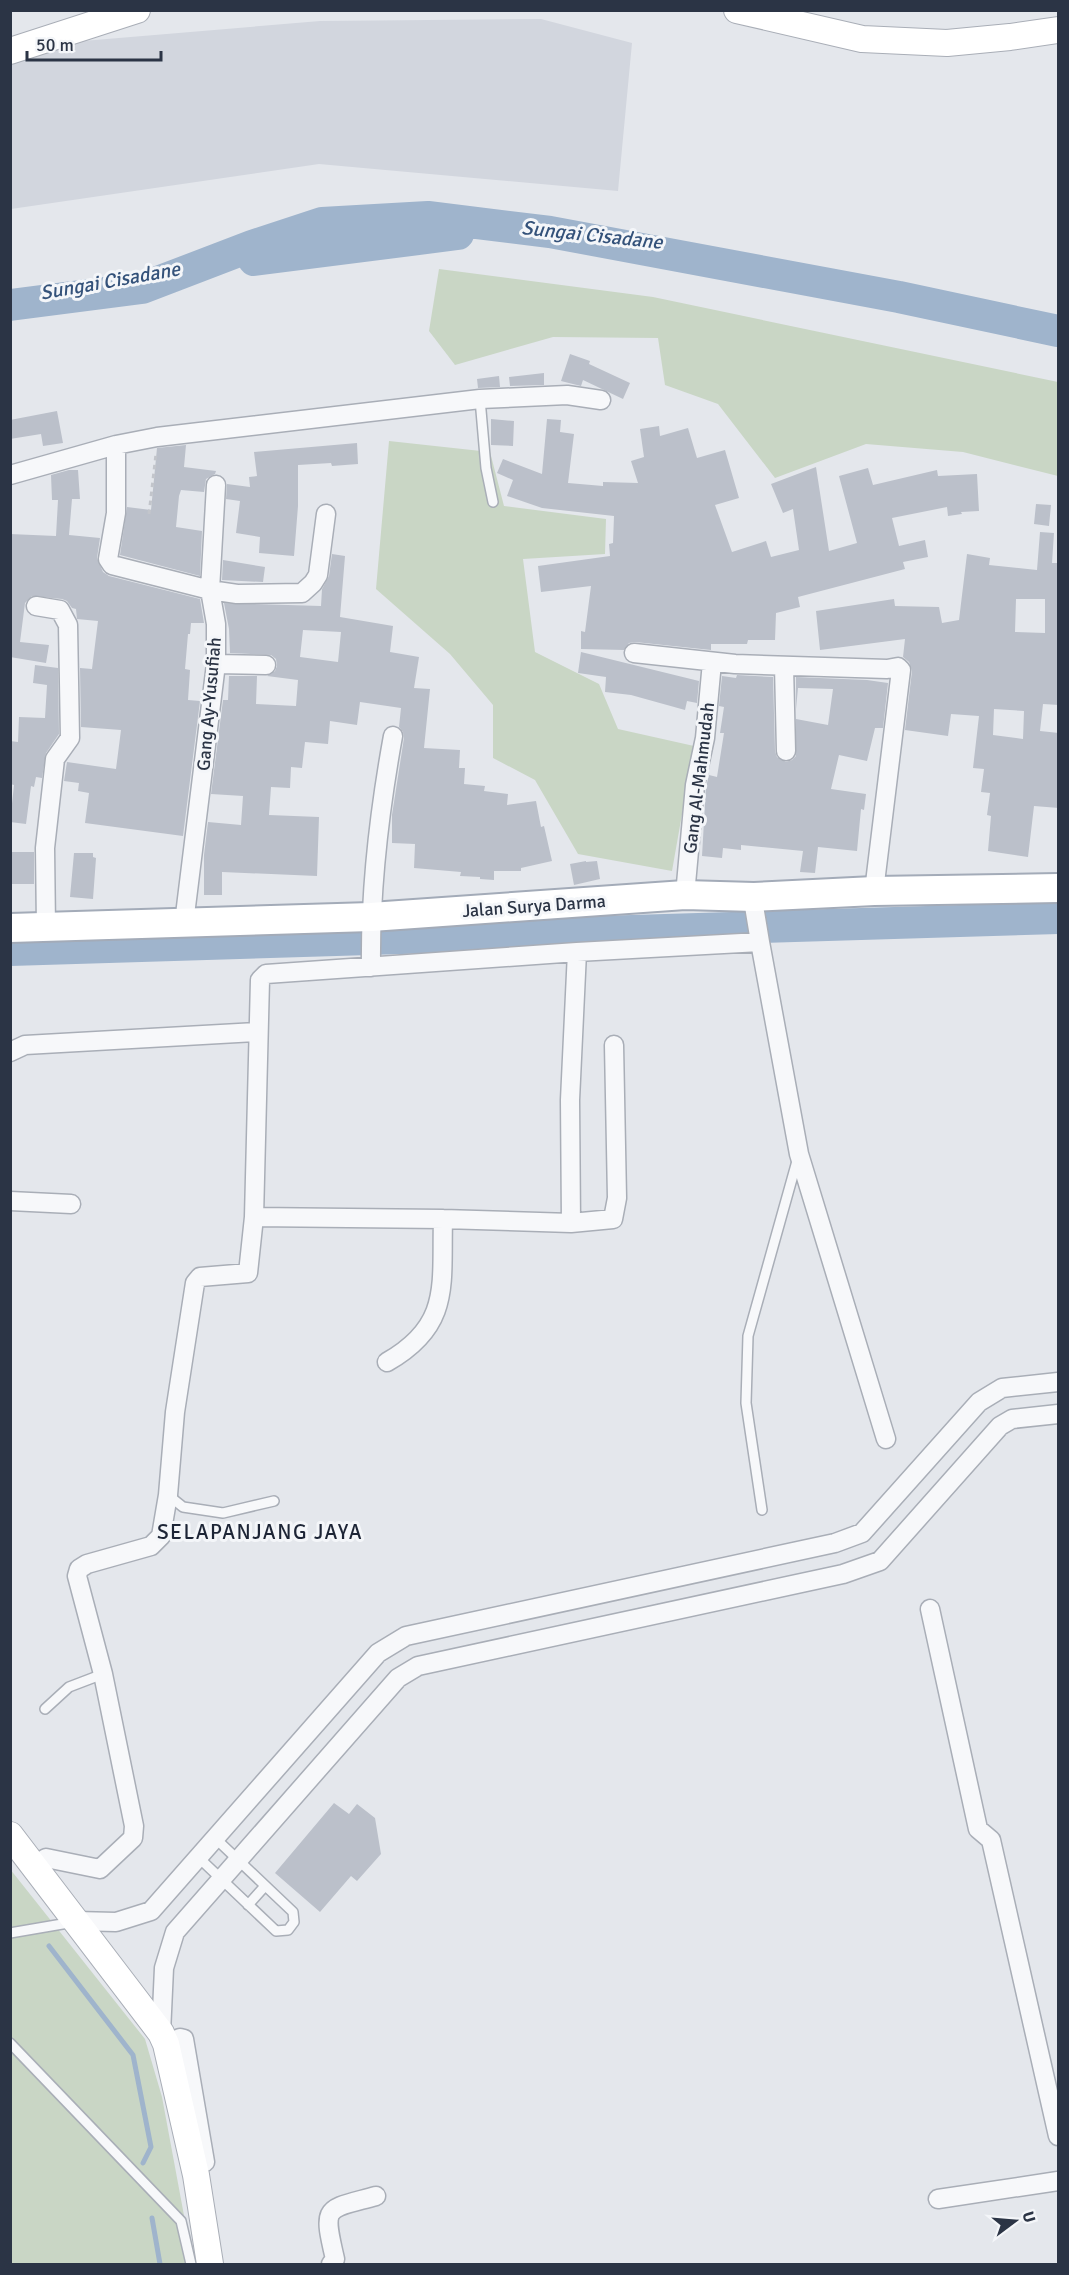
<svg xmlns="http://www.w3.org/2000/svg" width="1069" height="2275" font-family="Signika,sans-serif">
  <rect width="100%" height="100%" fill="#e4e7ec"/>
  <path fill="#d2d6de" d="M541,19L632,43L618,191L319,164L11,209V60L71,42L320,21Z"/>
  <path fill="#c9d6c5" d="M439,269L653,297L1058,382V476L963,452L866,444L775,478L718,404L665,385L658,338L553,337L455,365L429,331Z
    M389,441L490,452L504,506L606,519L605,554L523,559L535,652L599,684L618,729L694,746L672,871L578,854L535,780L493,758V705L450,654L376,589Z
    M10,1869L145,2039L162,2097L193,2264H11Z"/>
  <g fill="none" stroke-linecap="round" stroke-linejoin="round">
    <path stroke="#9fb4cc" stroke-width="5" d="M49,1946L133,2055L151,2147L143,2163
      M152,2218L160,2264"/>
    <path stroke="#9fb4cc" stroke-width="32" d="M254,260L458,234
      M10,305L142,288L252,246L322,223L428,217L550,232L899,297L1058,331
      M10,950L1058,918"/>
  </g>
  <path fill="#bbc0ca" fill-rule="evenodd" d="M570,354L590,361L589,364L630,383L623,399L583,380L581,386L561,381Z
    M544,373V385L510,386L509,377Z
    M499,376L500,387L478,388L477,379Z
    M57,411L63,443L43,446L41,434L10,439V420Z
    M491,419L514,421L513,446L491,445Z
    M547,419L561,420L560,432L574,434L568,483L603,486V482L638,483L631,461L644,457L640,429L659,426L660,436L688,428L697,458L725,450L739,498L715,505L732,552L766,541L771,557L799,550L793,509L783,513L771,484L816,467L829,551L857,543L839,476L868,468L873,485L937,470L938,476L977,474L979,511L961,512L962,514L948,516L947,507L892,518L899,546L925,540L928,557L903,562L905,569L798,597L800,607L776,613L775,640H748L747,644H711V650L635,642L629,643L624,650L581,649V631L585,632L591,586L541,592L538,566L610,556L609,544L613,543L614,516L542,508L507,496L513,480L497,473L503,459L542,474Z
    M357,443L358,464L332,466L331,463L298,465V506L294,556L259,553L260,537L236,533L240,501L226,499L227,484L250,487L249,477L257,476L254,452Z
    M186,445L184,467L216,471L215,474L206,479L204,492L181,490L179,496L176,527L202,531L200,576L120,555L127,507L151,510L157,448Z
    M69,470H78L80,499H72L69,535L100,538L97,558L103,572L109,576L200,599L204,623H191L190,634H188L185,669L190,670L188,700L200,701L183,836L85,823L89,793L78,791L79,783L64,781L67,762L116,769L121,730L81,727L80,668L92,669L98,621L77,619L76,609L72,608L67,601L62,599L32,596L25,603L20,642L49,645L46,663L10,657V534L56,536L58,500H52L51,475Z
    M1036,504L1051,505L1049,526L1034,524Z
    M1040,532L1054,533L1052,563H1059V705L1043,704L1040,731L1059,733V808L1034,806L1028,857L988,851L991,816L987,815L990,793L981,792L984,769L973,768L979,716L951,714L948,736L905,730L912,671L909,662L903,657L905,639L820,650L816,611L894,599L895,606L939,607L942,623L959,620L967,554L990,558L989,565L1037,570ZM1016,599H1045V633L1015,632ZM994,709L1024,711L1023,739L993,735Z
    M332,554L345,556L340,617L393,626L390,652L419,657L414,688L430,689L424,748L460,750L459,768H465L464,784L485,786L484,791L508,794L507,805L536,801L541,827L544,826L552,861L521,868V871H494V880L480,879V877L460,876L461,872L414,868L415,844L392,843V815L404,738L403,732L399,727L401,708L360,702L357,725L330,721L328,744L305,742L302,768L291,767L290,788L271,787L269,815L319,817L317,876L222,872V895H204V855L208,822L241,825L243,796L211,794L223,700H228L229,676H257L256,704L296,706L298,680L267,676L275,671L277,666L276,659L271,655L230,653L229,629L224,603L321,606L322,589L329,576ZM303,630L341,632L338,662L300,657Z
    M223,560L265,567L263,582L222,580Z
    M581,652L699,681L697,703L687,701L685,710L631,695L605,692L606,677L578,673Z
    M35,665L58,668L59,734L46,753L42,778L36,777L34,787L31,786L26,824L10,822L14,785L10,784V741L18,742L19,717L45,718L47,685L33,683Z
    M737,675L773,677L775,751L777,757L786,762L792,760L796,756V719L828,725L833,689L798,688L796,709V677L867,680L888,683L883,728H875L867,761L839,755L831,789L866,794L864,810L861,809L857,851L818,847L815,873L800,872L803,851L741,845V850L723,848L722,858L702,856L706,787L709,775L717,777L724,733H720L724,707L719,706L722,676L736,678Z
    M10,852H34V884H10Z
    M74,853H93V857L96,858L93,899L70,897Z
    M586,861V862L597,861L600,879L574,885L570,864Z
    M334,1803L349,1814L357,1804L375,1818L381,1854L357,1881L351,1876L320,1912L275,1873Z"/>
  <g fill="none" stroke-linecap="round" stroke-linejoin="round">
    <g stroke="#a9aeb7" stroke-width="12">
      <path id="lane" d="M480,399L486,468L493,502
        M168,1495L183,1507L223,1513L274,1501
        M762,1510L746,1403L748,1336L797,1161
        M45,1709L69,1687L103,1674
        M198,1857L276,1931L288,1930L294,1922L293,1912L215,1838
        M248,1905L265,1886
        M10,1933L74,1922
        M10,2043L181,2221L191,2264"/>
    </g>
    <g stroke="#a9aeb7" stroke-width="21">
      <path id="street" d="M116,445V513L108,559L112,565L210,590L216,485
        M10,475L116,445L157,437L480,399L567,395L601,400
        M36,606L60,610L68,625L70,738L55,759L45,848L46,927
        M634,653L735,664L887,669L898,667L901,670L874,891
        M216,664L266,665
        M784,666L786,751
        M685,895L695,785L705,738L712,662
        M754,897V906L760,942L799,1154L886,1439
        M184,923L216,664V624L210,590L237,594L302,593L313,583L318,575L326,514
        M371,967C370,889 379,813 393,736
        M10,1052L25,1045L257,1032
        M10,1201L71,1204
        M254,1217L443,1219L571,1223L613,1219L617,1198L614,1045
        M571,1223L570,1100L577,952
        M387,1362C452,1325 441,1284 443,1219
        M930,1609L978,1829L991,1840L1058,2136
        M34,1866L46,1858L100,1869L133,1838L134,1826L103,1674L77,1576L79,1569L87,1564L151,1546L161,1536L168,1495L175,1412L195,1283L200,1277L248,1273L254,1217L260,980L266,974L577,952L760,942
        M76,1921L116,1922L151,1911L378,1653L406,1636L835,1543L862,1533L979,1402L1002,1388L1058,1382
        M161,2033L164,1968L175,1932L398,1678L418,1666L843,1574L880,1561L1000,1426L1012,1419L1058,1414
        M166,2044L180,2038L184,2039L205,2162
        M938,2199L1058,2181
        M331,2264L335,2259C322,2204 325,2210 376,2196"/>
    </g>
    <g stroke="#a9aeb7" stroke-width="28">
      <path id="secondary" d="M737,10L862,39L947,43L1010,37L1058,30
        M10,51L137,10
        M10,1835L161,2033L166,2044L196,2175L210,2264"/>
    </g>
    <g stroke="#a3abb8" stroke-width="32">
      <path id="primary" d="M10,928L371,917L685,895L754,897L874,891L1058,888"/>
    </g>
    <path stroke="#c2c5cb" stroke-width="3" stroke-dasharray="4.5 4.5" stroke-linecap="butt" d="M149,514L156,454"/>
    <use href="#lane" stroke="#f7f8fa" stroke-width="9"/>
    <use href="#street" stroke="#f7f8fa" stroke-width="18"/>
    <use href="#secondary" stroke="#fff" stroke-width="26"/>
    <use href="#primary" stroke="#fff" stroke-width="28"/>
  </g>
  <g text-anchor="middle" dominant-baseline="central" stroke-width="6" stroke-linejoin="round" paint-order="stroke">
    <g font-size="18" fill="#2b3445" stroke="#f4f6f9">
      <text transform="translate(209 704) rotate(-85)">Gang Ay-Yusufiah</text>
      <text transform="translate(699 778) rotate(-83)">Gang Al-Mahmudah</text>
      <text transform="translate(534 906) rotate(-4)">Jalan Surya Darma</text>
    </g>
    <g font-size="20" font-style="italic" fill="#34527a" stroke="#f4f6f9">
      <text transform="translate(592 235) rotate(6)">Sungai Cisadane</text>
      <text transform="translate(110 281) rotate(-10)">Sungai Cisadane</text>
    </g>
    <g font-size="21" letter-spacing="1.5" fill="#1d2536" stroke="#f4f6f9">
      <text x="260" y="1532">SELAPANJANG JAYA</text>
    </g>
  </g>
  <rect width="1069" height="2275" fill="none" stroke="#2b3445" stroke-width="24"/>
  <g transform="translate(1015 2221) rotate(74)" stroke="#f4f6f9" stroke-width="4.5" paint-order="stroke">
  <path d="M0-4.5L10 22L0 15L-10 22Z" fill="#2b3445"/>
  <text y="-9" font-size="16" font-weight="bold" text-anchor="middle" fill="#2b3445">U</text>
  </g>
  <path d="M27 51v9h134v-9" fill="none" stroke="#2b3445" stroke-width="3"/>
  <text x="36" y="51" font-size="18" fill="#2b3445" stroke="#f4f6f9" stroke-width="4.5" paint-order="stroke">50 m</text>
</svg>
